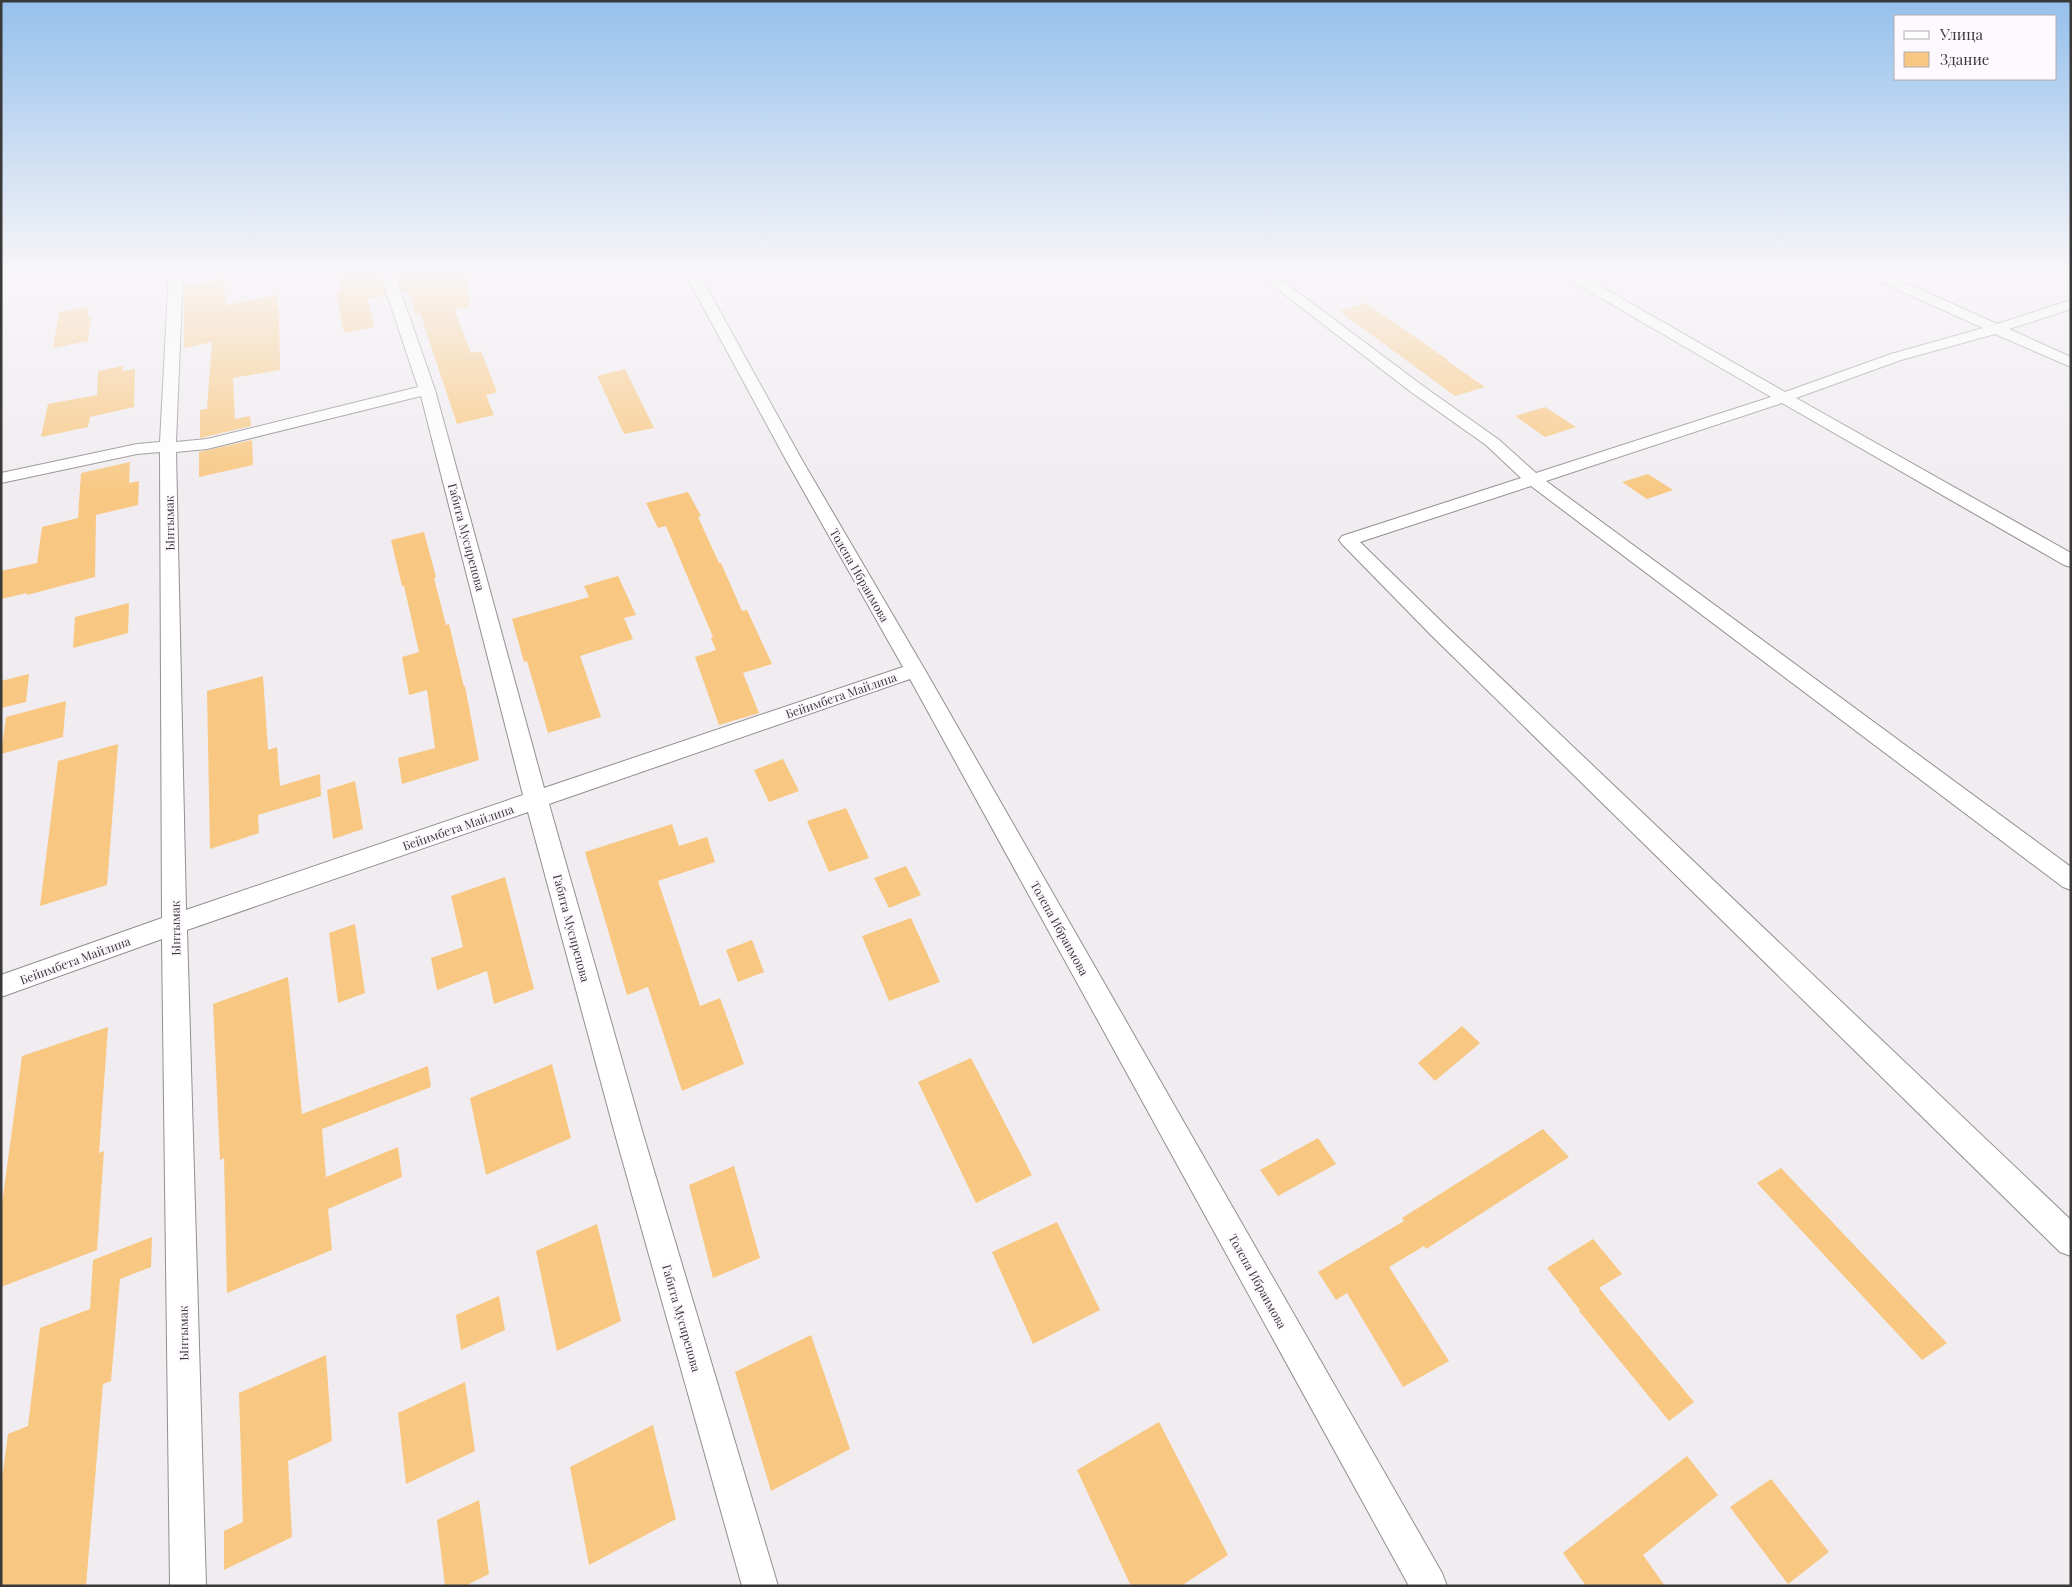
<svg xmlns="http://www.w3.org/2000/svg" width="2072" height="1587" font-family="'Playfair Display',serif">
  <rect width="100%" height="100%" fill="#f0ecf0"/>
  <path fill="#f8c882" d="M338,270H377L386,295L368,299L374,327L344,333L336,292L340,291Z
    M395,270H466L470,307L454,309L471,353L481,351L497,392L486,395L494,415L457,424L420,313L415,314L409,291L403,292Z
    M224,279L226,305L276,295L279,310L280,370L233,378L235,419L250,416L251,426L200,438V410L207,409L212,342L184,348V286Z
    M1366,303L1448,360H1446L1485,387L1455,396L1339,311Z
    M89,306L88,318L91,317L88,341L53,348L59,312Z
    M123,366L122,371L135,369L134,407L90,417L88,427L41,437L48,404L97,395L98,371Z
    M625,369L654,428L624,434L597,376Z
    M1545,407L1576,427L1545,437L1515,416Z
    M252,440L253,465L199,477V452Z
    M130,462L129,483L139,481L138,505L96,515L95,577L27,595V593L1,599V571L37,563L42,527L78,518L81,473Z
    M1648,474L1673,490L1647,499L1622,482Z
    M688,492L701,516L698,517L719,563H721L742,611L747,610L772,664L743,673L759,713L719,725L695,657L716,650L711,638L713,637L666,526L658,528L646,503Z
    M424,532L436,577L434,578L446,625L449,624L464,687L465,686L479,760L402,784L398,758L435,748L427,690L409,695L402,657L419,652L404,586H402L391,540Z
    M618,576L636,615L624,618L633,639L580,656L601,717L548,733L527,661L524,662L512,619L589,597L584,586Z
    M129,603L128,633L73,648L75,617Z
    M29,674L26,702L1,708V681Z
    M263,676L268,750L277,747L280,786L320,774L321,796L258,815L259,833L210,849L207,691Z
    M66,701L63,737L1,754L6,717Z
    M118,744L107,885L40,906L58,761Z
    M783,759L799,791L769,802L754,770Z
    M355,781L363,829L333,839L327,790Z
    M846,808L869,858L829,872L807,821Z
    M672,824L679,846L707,837L715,862L658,881L700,1006L720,998L744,1064L682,1091L648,987L627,995L585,852Z
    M906,866L921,895L889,908L874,878Z
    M505,877L534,989L494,1004L487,971L437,990L431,958L463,947L451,896Z
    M911,918L940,982L889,1001L862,936Z
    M355,924L365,993L338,1003L329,933Z
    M752,940L764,972L738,982L726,950Z
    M288,977L302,1114L428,1066L431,1087L322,1129L326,1177L398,1147L402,1177L328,1209L332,1250L227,1293L224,1158L220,1160L213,1004Z
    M1462,1026L1480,1043L1435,1081L1418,1063Z
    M108,1027L99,1153L104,1151L97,1250L1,1287V1211L22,1056Z
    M971,1058L1032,1175L976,1203L918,1082Z
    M552,1064L571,1138L486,1175L470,1098Z
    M1543,1129L1569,1157L1426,1249L1424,1246L1389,1267L1449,1361L1403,1387L1347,1293L1336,1300L1318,1272L1404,1221L1402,1218Z
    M1318,1138L1336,1164L1278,1196L1260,1170Z
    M734,1166L760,1258L713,1278L689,1185Z
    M1781,1168L1947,1343L1922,1360L1757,1183Z
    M1057,1222L1100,1310L1033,1344L992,1252Z
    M597,1224L621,1321L557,1351L536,1251Z
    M152,1237L151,1267L120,1279L111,1381L103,1384L86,1586H1V1487L8,1434L28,1426L40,1328L90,1309L93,1260Z
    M1593,1239L1622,1274L1599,1288L1694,1402L1669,1421L1579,1311L1580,1310L1547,1268Z
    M499,1296L505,1330L461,1350L456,1315Z
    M811,1335L850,1449L771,1491L735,1372Z
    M326,1355L332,1441L288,1461L292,1537L224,1570V1531L243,1522L239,1393Z
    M465,1382L475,1451L406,1484L398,1413Z
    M1159,1422L1228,1555L1181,1586H1131L1077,1470Z
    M653,1425L676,1519L589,1565L570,1467Z
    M1687,1456L1718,1495L1643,1555L1665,1586H1586L1563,1553Z
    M1771,1479L1829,1552L1788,1584L1730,1507Z
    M479,1500L489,1574L465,1586H445L437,1520Z"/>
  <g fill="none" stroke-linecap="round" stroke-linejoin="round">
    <g stroke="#928e92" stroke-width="2">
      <path id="street" d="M169,270H183L176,442L207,439L418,387L379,270H393L435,390L544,788L903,667L786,460L683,270H697L802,460L925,670L1442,1573L1447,1586H1409L910,679L549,804L643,1134L778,1586H742L615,1134L528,812L187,930L206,1586H170L162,939L1,997V975L162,918L160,452L137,454L1,483V473L137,444L160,442ZM421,396L523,795L186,910L176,452L207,449Z
        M1253,270H1268L1423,386L1498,439L1536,473L1771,397L1558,273L1556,270H1572L1785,392L1891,354L1983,328L1861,273L1859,270H1877L1997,324L2071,300V309L2009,329L2071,357V367L1995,334L1901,360L1796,398L2071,553V567L2064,565L1782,403L1546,481L2071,867V890L2063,887L1531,486L1360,542L1445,625L2071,1220V1256L2060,1252L1431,635L1342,544L1339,540L1342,536L1521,478L1486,445L1411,392Z"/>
    </g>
    <use href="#street" fill="#fff" fill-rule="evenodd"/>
  </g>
  <linearGradient id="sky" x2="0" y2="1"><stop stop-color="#95c0ec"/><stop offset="0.55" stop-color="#f8f6f8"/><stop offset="1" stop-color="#f8f6f8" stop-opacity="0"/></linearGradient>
  <rect width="2072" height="492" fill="url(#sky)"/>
  <g text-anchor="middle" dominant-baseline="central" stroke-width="4" stroke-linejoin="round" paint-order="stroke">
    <g font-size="12" fill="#3a393a" stroke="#fef9fe">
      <text transform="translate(169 523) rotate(-91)">Ынтымак</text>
      <text transform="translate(467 537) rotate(75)">Габита Мусирепова</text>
      <text transform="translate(860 575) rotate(60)">Толепа Ибраимова</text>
      <text transform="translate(841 695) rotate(-19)">Бейимбета Майлина</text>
      <text transform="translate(458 827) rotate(-19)">Бейимбета Майлина</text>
      <text transform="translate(175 928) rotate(-91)">Ынтымак</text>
      <text transform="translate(572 928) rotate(75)">Габита Мусирепова</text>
      <text transform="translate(1060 928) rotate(61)">Толепа Ибраимова</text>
      <text transform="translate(75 960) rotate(-20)">Бейимбета Майлина</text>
      <text transform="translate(1258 1281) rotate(61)">Толепа Ибраимова</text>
      <text transform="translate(682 1318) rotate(74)">Габита Мусирепова</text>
      <text transform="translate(183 1333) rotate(-91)">Ынтымак</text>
    </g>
  </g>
  <rect width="2072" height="1587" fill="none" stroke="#3a393a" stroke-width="5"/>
  <rect x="1894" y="15" width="162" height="65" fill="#fef9fe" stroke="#b0acb0"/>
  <rect x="1904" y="31" width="25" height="8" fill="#ffffff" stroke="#b0acb0"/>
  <text x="1940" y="40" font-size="15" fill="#3a393a">Улица</text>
  <rect x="1904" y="52" width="25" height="15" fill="#f8c882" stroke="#b0acb0"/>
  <text x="1940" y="65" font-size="15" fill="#3a393a">Здание</text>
</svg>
